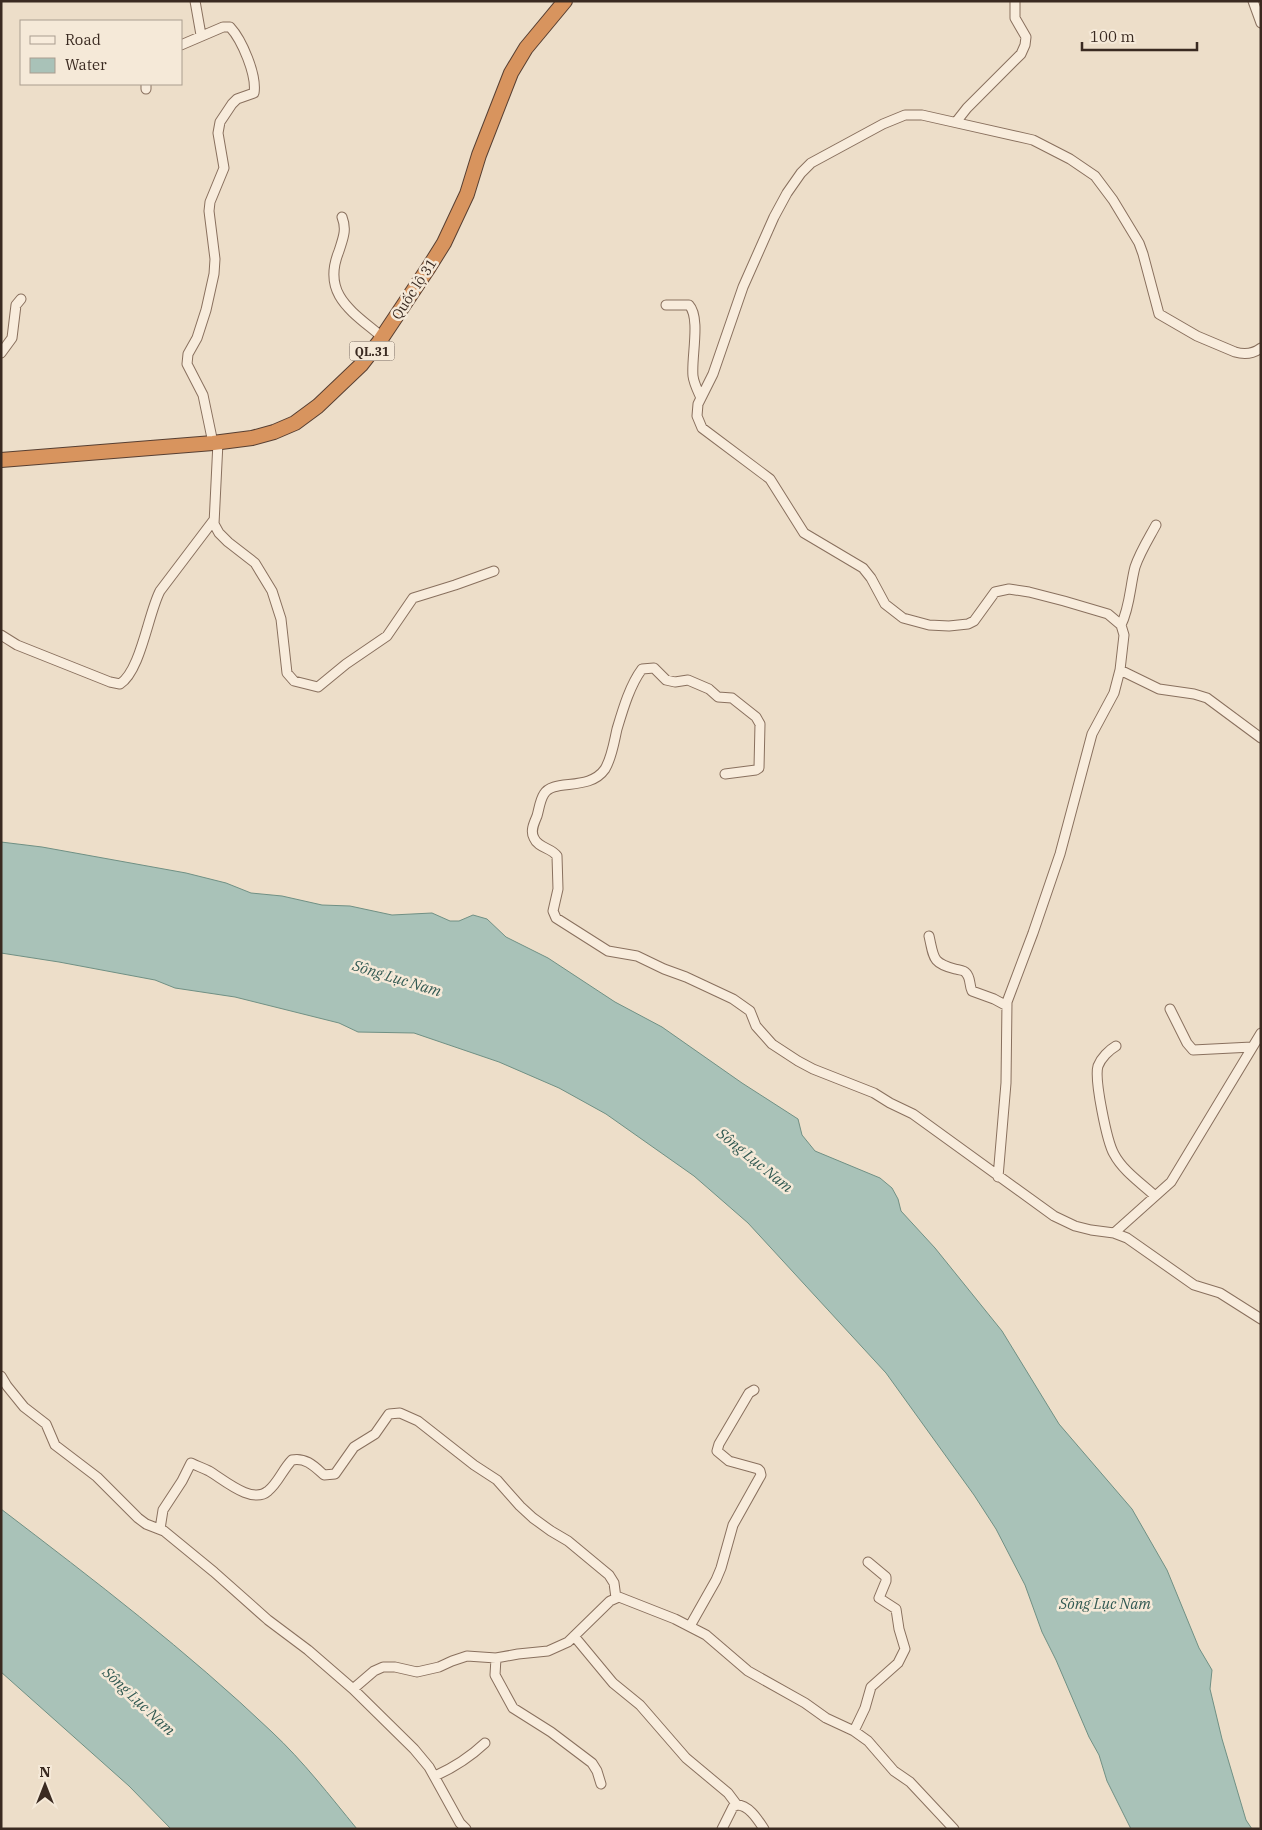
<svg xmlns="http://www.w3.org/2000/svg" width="1262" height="1830" font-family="'IBM Plex Serif',serif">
  <rect width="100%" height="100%" fill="#eddec9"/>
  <path fill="#a9c2b8" stroke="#709084" d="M1,842L42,847L186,873L226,883L251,893L282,896L322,905L350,906L392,915L432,913L450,921H459L473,915L487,919L506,937L548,958L615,1002L662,1027L742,1083L798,1119L802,1135L815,1151L880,1178L892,1188L898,1199L901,1211L935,1248L1002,1331L1059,1424L1132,1509L1167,1570L1199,1648L1212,1670L1210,1689L1222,1739L1246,1820L1252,1829H1131L1107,1781L1099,1755L1089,1737L1056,1660L1042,1632L1025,1585L996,1529L974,1495L886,1373L748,1223L694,1176L606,1114L559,1088L499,1062L414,1033L358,1032L339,1023L235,997L175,988L155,980L59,962L1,953Z
    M1,1509C94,1580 187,1651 272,1732C303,1761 330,1796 357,1829H171L129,1786L1,1672Z"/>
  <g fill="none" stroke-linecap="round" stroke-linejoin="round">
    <g stroke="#89705e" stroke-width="11">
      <path id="minor" d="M195,1L201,35
        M1253,1L1261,23
        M181,45L223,27H230C242,40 257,75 254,93L237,99L232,104L220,122L218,133L224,168L210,202L209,211L215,259L214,274L206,310L197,338L188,354L187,364L203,395L213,443
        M146,84V89
        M956,122L967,108L1021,54L1025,45L1026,37L1015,18V1
        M342,217C347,230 343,238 339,251C321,295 353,312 382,337
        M666,305H689C701,318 691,358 693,376C694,384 698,391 701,398
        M1,353L12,338L16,305L21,299
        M218,442L214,524L219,533L228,542L255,563L272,591L281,619L287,673L294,681L318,687L346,664L387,636L413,598L455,585L494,571
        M1121,625C1130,607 1130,586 1135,567C1140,552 1149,538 1156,525
        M1,635L17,645L110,682L120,684C141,670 148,614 160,591L213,521
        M1120,670L1159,689L1194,694L1207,698L1261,738
        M725,774L756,770L759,768L760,724L756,717L732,698L718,697L709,689L688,680L675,682L666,680L654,668L642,669C630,685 623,709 617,729C614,742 612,757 605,769C589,792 553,778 544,794C540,800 539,809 537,816C534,823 530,831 534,838C538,848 552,848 557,856L558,889L553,911L556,918L608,951L637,956L664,969L686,977L733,999L750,1011L756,1026L772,1044L798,1061L813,1069L874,1093L890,1103L913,1114L1054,1216L1075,1226L1091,1230L1114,1233L1127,1238L1194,1285L1220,1293L1261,1319
        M929,936C934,958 932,963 955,969C959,970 964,970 966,973C971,978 969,985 972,991L994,999L1007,1006
        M1170,1009L1187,1043L1193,1050L1252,1047
        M1116,1046C1109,1050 1101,1058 1098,1066C1094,1079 1107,1142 1114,1154C1123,1171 1141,1183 1155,1196
        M998,1177L1006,1083L1007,1002L1033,933L1060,854L1092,734L1114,693L1120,670L1124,635L1121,625L1108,614L1064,601L1029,592L1009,589L995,592L974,621L968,624L949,626L929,625L903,618L885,604L871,578L863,568L804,533L770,479L702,428L697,416L698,404L713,374L743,287L774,217L787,193L801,173L811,163L883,124L905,115H922L1033,140L1070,159L1095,176L1113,200L1139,243L1143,254L1159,314L1197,336L1235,352C1245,355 1253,354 1261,348
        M1114,1233L1171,1182L1261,1033
        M1,1376L7,1386L24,1407L46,1424L55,1445L97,1477L138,1518L146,1524L164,1531L214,1572L268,1620L308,1650L353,1689L414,1749L429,1767L460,1823L466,1829
        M160,1529L163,1510L182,1481L191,1463C197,1466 203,1468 209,1471C223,1479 252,1505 268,1491C278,1483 283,1469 292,1460C306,1457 315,1467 324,1475L335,1474L354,1447L375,1434L389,1414L400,1413L418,1421L474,1465L497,1480L520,1506L533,1518L551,1531L568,1541L609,1575L614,1583L616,1598
        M690,1626L716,1580L721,1568L733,1525L761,1475L760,1471L758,1469L729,1461L717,1451L719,1444L749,1393L754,1390
        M574,1636L613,1683L640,1705L686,1758L728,1793L737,1805C749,1805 758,1820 764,1829
        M496,1658L495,1675L513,1708L551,1732L592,1763L597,1771L601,1784
        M353,1689L374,1671L383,1667H395L417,1672L439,1667L452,1661L467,1656L496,1658L518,1654L548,1651L568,1642L610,1601L619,1597L675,1619L706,1635L748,1671L805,1703L826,1718L854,1731L868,1741L894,1771L910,1782L954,1829
        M854,1731L865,1708L871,1687L898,1663L905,1649L899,1629L896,1609L879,1598L886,1581V1577L868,1562
        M435,1776C455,1767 469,1758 485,1743
        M722,1829L733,1807L737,1805"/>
    </g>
    <g stroke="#573f32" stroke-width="16">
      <path id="highway" d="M1,460L213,443L252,438L274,432L295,423L318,406L361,365L379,342L429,267L444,243L467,194L479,155L511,73L526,48L565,1"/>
    </g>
    <use href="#minor" stroke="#f8ecdc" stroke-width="9"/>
    <use href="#highway" stroke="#d8945e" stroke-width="14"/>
  </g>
  <g text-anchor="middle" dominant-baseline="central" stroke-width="5" stroke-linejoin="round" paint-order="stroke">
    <rect fill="#f5e9d8" stroke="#726358" stroke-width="1" x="349.5" y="341.5" width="45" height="19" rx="4"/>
    <g font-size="12" font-weight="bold" fill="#3a2a21">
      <text x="372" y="351">QL.31</text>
    </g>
    <g font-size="14" fill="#3a2a21" stroke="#f5e9d8">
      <text transform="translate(414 289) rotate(-57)">Quốc lộ 31</text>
    </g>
    <g font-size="15" font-style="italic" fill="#315952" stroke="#f5e9d8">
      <text transform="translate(397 978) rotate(17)">Sông Lục Nam</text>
      <text transform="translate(755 1160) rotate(39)">Sông Lục Nam</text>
      <text x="1105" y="1603">Sông Lục Nam</text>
      <text transform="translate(139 1701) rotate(43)">Sông Lục Nam</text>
    </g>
  </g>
  <rect width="1262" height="1830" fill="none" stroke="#3a2a21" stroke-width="5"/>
  <rect x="20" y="20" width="162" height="65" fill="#f5e9d8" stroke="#aa9d8f"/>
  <rect x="30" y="36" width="25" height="8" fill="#f8ecdc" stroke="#aa9d8f"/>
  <text x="65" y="45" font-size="15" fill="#3a2a21">Road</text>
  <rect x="30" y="58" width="25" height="15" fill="#a9c2b8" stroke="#aa9d8f"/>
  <text x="65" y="70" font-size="15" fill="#3a2a21">Water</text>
  <g transform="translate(45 1785)" stroke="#f5e9d8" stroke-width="4" paint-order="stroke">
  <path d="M0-4L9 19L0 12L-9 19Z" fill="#3a2a21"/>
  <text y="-8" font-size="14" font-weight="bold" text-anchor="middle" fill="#3a2a21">N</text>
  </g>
  <path d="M1082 42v8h115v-8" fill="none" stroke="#3a2a21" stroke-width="2.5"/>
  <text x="1090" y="42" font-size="15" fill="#3a2a21" stroke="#f5e9d8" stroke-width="4" paint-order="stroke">100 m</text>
</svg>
